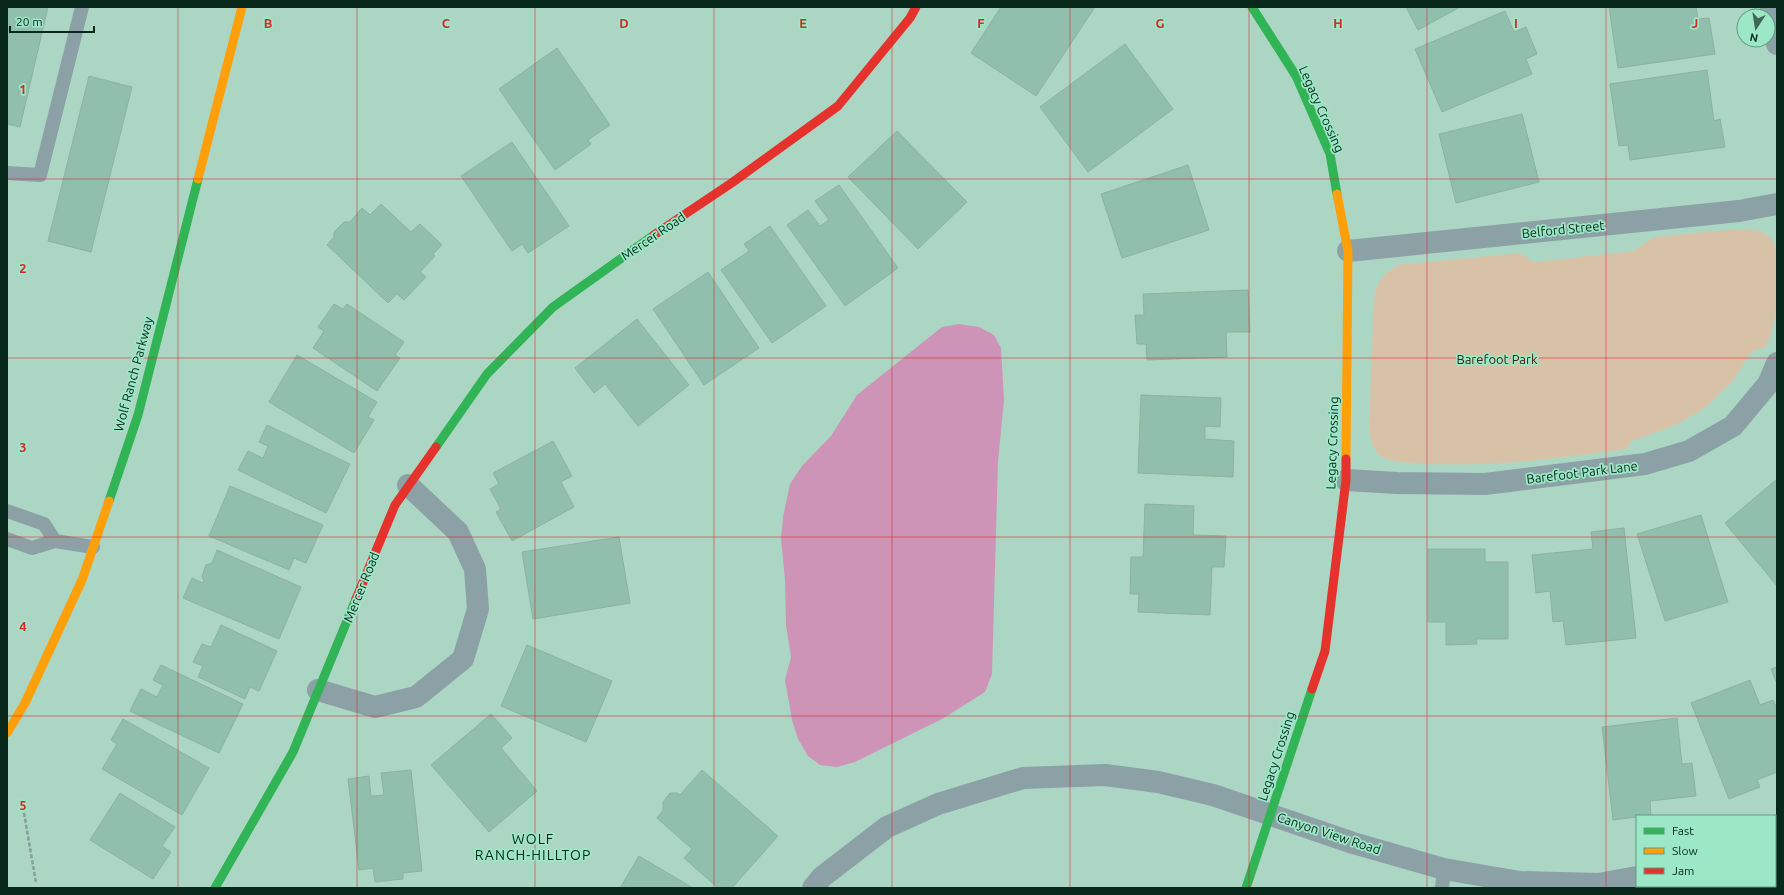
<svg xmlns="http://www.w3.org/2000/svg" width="1784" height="895" font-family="Ubuntu,sans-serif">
  <rect width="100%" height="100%" fill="#acd6c4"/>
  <path fill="#d8c2a7" d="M1736,229C1755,229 1773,230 1777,252C1777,284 1780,317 1766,347L1752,351L1733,381L1706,407L1678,424L1632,441L1626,449C1556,458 1485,469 1414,463C1404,462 1387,462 1379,455C1370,445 1369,433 1369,421L1374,299C1376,282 1383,274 1398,265L1520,253L1534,262L1563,259L1633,251L1655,237Z"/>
  <path fill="#ce94b7" d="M959,324L979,327L994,335L1001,348L1004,400L998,462L992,674L985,692L942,719L855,762L837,767L820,765L808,756L798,739L792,720L785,680L791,657L786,625L785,580L781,539L783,517L790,484L802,466L831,436L857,395L942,327Z"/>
  <path fill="#90bfad" stroke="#8fb0a2" d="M7,7H48L20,127L7,124Z
    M1001,7H1095L1036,96L971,53Z
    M1406,7H1460L1418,30Z
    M1609,7H1696L1698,19L1709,18L1715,54L1618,68Z
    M1505,11L1514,32L1526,27L1537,54L1526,59L1532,74L1442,112L1415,49Z
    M1125,44L1173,109L1088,172L1040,107Z
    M557,48L610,125L588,140L591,144L555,170L499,89Z
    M1707,70L1714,121L1720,119L1725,147L1630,160L1628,145L1619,146L1610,84Z
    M89,76L132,87L91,252L48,241Z
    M1522,114L1539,182L1456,203L1439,134Z
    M897,131L967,202L918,249L848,177Z
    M512,142L569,226L528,253L522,244L512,251L461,176Z
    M1188,165L1209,230L1122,258L1101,194Z
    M839,185L898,268L845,306L787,225L808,210L820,226L829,220L815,201Z
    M381,204L411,232L420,224L442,245L433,254L435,256L420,272L426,277L404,300L397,294L388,303L327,245L334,237V232L344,222H350L362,208L370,215Z
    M770,226L826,306L772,343L721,270L749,251L744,244Z
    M708,272L759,348L704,385L653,309Z
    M1248,290L1250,332H1226L1227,357L1147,360L1146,344H1137L1135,315H1144L1143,294Z
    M334,304L343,309L347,304L404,342L395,355L400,358L377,391L313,348L324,331L318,327Z
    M637,319L689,385L638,426L605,384L594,393L575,368Z
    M297,355L377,402L368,417L374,420L354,453L269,402Z
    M1141,395L1221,398L1220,427L1205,426V439L1234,441L1233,477L1138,473Z
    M267,425L350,464L326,513L238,470L248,451L263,458L268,446L259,442Z
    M553,441L572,476L561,482L574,507L512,541L496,512L501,509L490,489L499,484L493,473Z
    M1777,479V586L1725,523Z
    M230,486L323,525L306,563L294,558L289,570L209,536Z
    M1145,504L1194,506L1193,535L1226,536L1224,567H1212L1210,615L1138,612L1139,594H1130L1131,557H1143Z
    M1701,515L1728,602L1665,621L1637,534Z
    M1624,528L1636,638L1566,645L1563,621L1553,622L1550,591L1536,593L1532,555L1593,549L1591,532Z
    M619,537L630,603L533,619L522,552Z
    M1428,549H1485V562H1508V639H1476L1477,644L1446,645V622H1428Z
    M217,550L301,587L279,639L183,598L192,578L203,583L204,581L202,576L206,565L212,563Z
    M221,625L277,651L259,691L250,687L245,699L198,677L203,666L193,662L202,644L211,647Z
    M527,645L612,681L586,742L501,706Z
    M161,665L243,704L219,753L130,711L141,689L157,697L163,685L153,680Z
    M1777,667V684L1771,669Z
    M1750,680L1760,705L1773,700L1777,709V772L1757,780L1760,787L1729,799L1691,703Z
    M491,714L512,738L501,748L537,791L489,832L431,765Z
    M1677,718L1682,764L1692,763L1696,796L1650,801L1651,816H1637V817L1613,820L1602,727Z
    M123,719L209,768L182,815L102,769L117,744L111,740Z
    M411,770L422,871L403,873V879L375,882L373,868L359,870L348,779L369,776L371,796L384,795L381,773Z
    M702,770L778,836L732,888H718L684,858L692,849L657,818L663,810V802L670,793H677L680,795Z
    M120,793L175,827L162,846L171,852L153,879L90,840Z
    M639,856L693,888H620Z"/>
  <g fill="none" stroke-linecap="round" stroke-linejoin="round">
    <path stroke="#879e9c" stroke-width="2.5" stroke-dasharray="4 2" stroke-linecap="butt" d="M23,807L36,883"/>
    <path stroke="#8ca1a5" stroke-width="14" d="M7,173L40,175L82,7
      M7,511L44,524L55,541
      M7,539L32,548L55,541L93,547
      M1742,886V888
      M1442,888L1444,869"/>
    <path stroke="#8ca1a5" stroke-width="22" d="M1771,7L1777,44
      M1348,251L1739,211L1777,204
      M1346,480L1397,483L1485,484L1645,464L1689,451L1733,426L1768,384L1777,363
      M318,690L375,707L416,697L463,659L478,609L475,569L458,532L408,485
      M1775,846H1777
      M813,888L822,877L887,827L938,804L1023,778L1105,775L1158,782L1213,795L1353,843L1444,869L1520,882L1598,884L1637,877"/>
    <path stroke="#30b455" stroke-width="9" d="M1252,7L1296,76L1330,154L1337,194
      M436,447L487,374L553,307L654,235
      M109,501L138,415L198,179
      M215,888L293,752L356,599
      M1246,888L1312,689"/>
    <path stroke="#ff9f0a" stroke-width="9" d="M198,179L242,7
      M1337,194L1348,251L1346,459
      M7,733L25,703L82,580L109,501"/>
    <path stroke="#e5322d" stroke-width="9" d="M654,235L733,182L838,106L910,18L916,7
      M356,599L395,505L436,447
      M1312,689L1325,651L1346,480V459"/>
  </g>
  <path fill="none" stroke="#d62828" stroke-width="1" stroke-opacity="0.55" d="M178,7V888M357,7V888M535,7V888M714,7V888M892,7V888M1070,7V888M1249,7V888M1427,7V888M1606,7V888M7,179H1777M7,358H1777M7,537H1777M7,716H1777"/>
  <g text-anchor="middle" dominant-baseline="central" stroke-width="3.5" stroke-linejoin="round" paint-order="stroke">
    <g font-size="13" fill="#08281c" stroke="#9be7c6">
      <text transform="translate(1322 109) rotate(66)">Legacy Crossing</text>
      <text transform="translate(1563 229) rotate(-6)">Belford Street</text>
      <text transform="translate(653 236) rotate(-34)">Mercer Road</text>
      <text transform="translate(133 374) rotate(-75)">Wolf Ranch Parkway</text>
      <text transform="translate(1332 443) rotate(-88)">Legacy Crossing</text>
      <text transform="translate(1582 472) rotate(-7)">Barefoot Park Lane</text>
      <text transform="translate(361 587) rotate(-68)">Mercer Road</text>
      <text transform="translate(1276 756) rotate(-72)">Legacy Crossing</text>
      <text transform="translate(1329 833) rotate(18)">Canyon View Road</text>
    </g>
    <g font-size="13" fill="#49200c" stroke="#9be7c6">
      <text x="1497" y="359">Barefoot Park</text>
    </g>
    <g font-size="14" letter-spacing="1" fill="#08281c" stroke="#9be7c6">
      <text x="533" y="839">WOLF<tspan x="533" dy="16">RANCH-HILLTOP</tspan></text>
    </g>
  </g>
  <g font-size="13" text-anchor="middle" font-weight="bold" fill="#d62828" stroke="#9be7c6" stroke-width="3.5" stroke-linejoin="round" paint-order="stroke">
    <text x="268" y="28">B</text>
    <text x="446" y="28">C</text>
    <text x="624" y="28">D</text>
    <text x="803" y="28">E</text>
    <text x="981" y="28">F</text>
    <text x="1160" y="28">G</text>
    <text x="1338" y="28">H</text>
    <text x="1516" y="28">I</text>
    <text x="1695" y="28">J</text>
    <text x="23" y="94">1</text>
    <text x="23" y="273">2</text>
    <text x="23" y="452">3</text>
    <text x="23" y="631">4</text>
    <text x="23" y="810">5</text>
  </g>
  <rect width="1784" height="895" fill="none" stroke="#08281c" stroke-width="16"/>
  <rect x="1636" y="815" width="140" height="72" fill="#9be7c6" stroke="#609b82"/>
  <rect x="1644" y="828" width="20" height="6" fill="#30b455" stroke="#609b82"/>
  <text x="1672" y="835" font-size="12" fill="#08281c">Fast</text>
  <rect x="1644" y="848" width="20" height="6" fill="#ff9f0a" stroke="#609b82"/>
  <text x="1672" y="855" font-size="12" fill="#08281c">Slow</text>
  <rect x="1644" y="868" width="20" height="6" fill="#e5322d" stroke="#609b82"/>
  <text x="1672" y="875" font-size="12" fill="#08281c">Jam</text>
  <g transform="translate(1756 28) rotate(192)"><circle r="19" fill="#9be7c6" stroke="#609b82"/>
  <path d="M0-3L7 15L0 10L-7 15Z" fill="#416557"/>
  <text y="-6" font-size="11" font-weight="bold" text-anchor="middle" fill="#08281c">N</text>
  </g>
  <path d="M10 26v6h84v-6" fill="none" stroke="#08281c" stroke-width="2"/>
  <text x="16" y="26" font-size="12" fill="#08281c" stroke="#9be7c6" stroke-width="3" paint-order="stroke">20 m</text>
</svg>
